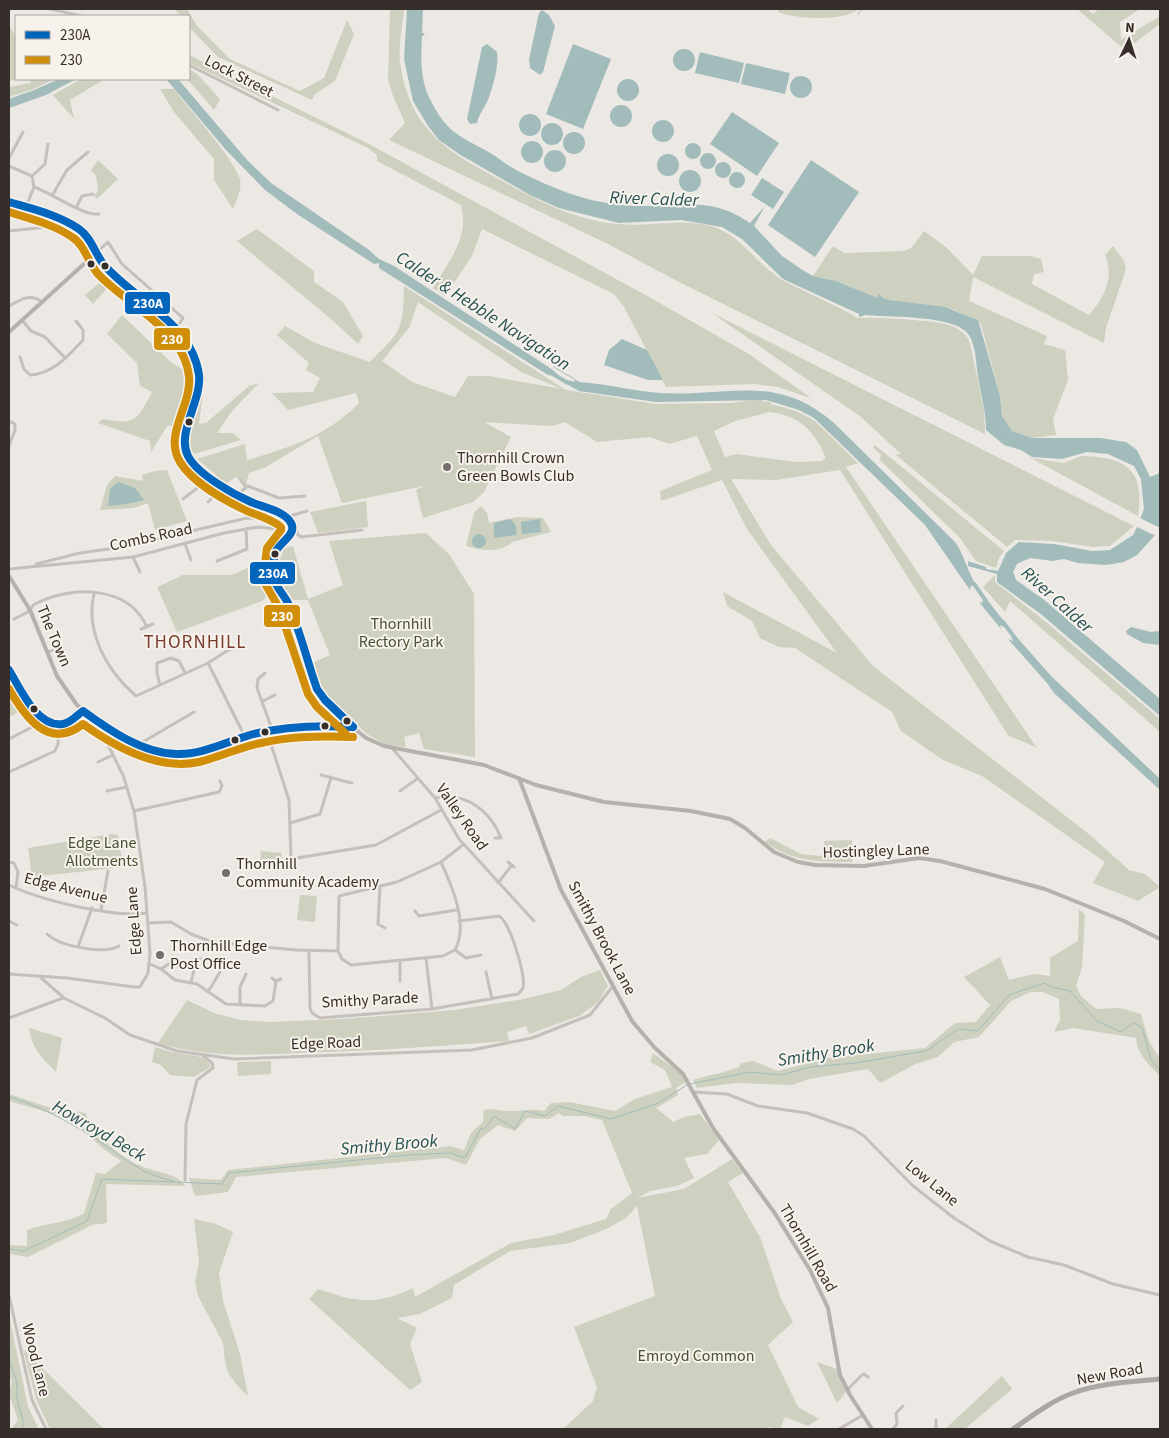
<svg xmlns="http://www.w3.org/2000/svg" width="1169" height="1438" font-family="'Source Sans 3',sans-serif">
  <rect width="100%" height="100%" fill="#ece8e4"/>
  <path fill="#ced1c0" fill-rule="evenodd" d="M175,9H187L197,26L230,59L300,91L324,78L347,20L354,34L335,81L315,94L312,100L218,57L189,27V16H180Z
    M390,9H404C403,25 398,45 400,62C410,135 453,154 510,185C542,203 580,221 617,224C647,227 677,219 707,225C743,233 756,267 786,282C797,288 853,313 857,318C873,317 941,320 954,327C962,331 967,335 970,343L984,410L985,434L675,280L608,244L389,140L405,123L393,96L388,80Z
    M779,9H858C844,22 795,19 778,12Z
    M1077,9H1087L1093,14L1099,9H1140L1120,22L1121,40L1160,16V24L1125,50Z
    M9,25L16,38V79L10,81Z
    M189,55L369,144L651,298L749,354L811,398L778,387L754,384L666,387L624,307L614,294L482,229L472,256L445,296L433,288C449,261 470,237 461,205L377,161V155L368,148L189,63Z
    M189,69L197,74L220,99L214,110L187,79H189Z
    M29,79H55L31,90L9,97V87L31,83Z
    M81,79H105L70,100L74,119L53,95Z
    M160,89H174C188,108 234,159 240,179C242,190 237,199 233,209L214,180V159L174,112Z
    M98,160L118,179L97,199L94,196L98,191L96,176L91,170Z
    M257,229L314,271V282L343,302L363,336L358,344C320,307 277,276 237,241Z
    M924,231L946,247L973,275L982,256H1031L1041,259L1044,272L1034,274L1032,284L1089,315C1104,298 1115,277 1105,255L1113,246L1124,261L1126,269L1106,328L1104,343L973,277L969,301L1047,336L1044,344L1065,350L1068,380L1053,419L1056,435L1032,438L1014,432L1010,429L1002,416L1000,396L981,324L973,318L952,309L878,298L836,281L813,276L833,246L844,253L905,251L912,247Z
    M104,279L110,285L93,304L85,295Z
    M404,286L566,390L656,404L732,403L753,400L771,402V404L796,411L815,421L858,463L846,467L1037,748L1008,735L840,470L776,480L731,479L771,545L873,666L1090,835L1129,870L1145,874L1160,887L1138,901L1093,883L1105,862L982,776L943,760L901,731L892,712L795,648L779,647L760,638L752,621L727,606L723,592L837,653L747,529L722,480L661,501L660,491L712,470L697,436L669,444L650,437L597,442L565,422L552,426L484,422L511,437L484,492L473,502L423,518L416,490L424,486L342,503L318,436L264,468L249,473L246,485L236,477L226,484L197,459L245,444L247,460C290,448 328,435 359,403L356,393L288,410L272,393L313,392L320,378L306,370L309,363L277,335L285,326L315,343L370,362C401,330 403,333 404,286ZM418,302L521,372L562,389L489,376H468L455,397L412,382L382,361L409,328ZM770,412C801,417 814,430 826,458L821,461L796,462L736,454L725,457L714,431L735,421Z
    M712,313L1134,526L1110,546L1093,547L1052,541L1015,540L1007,547L896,455L901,454L861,417Z
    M122,315L172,363L196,378L193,405L187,425L183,423L180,429L168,425L151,452L150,441L98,423L103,419C135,425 137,421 152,392L140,386L137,363L107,334Z
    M205,376L199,424L206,423L249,386L259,383L232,411L217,433H233L241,440L194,454L190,447V437L202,377Z
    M875,445L1004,551L999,558L996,568L976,561L960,538L880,460L881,455L873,447Z
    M1081,456C1125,457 1145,468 1138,516L1031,458L1064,463Z
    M167,470L187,521L155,530L148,503L134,508L100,510L107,485L115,476L143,481L142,475L155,471Z
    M366,501L368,527L318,533L310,512Z
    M481,506L487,513L489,523L517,517L543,518L551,532L512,542C500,554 480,550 466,546L474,513Z
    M426,533L449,554L474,594L475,757L424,749L419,733L404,737L406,747L384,744L367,734L339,708L321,687L312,663L330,655L308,600H288L275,573L284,548L293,546L308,599L343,585L329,541Z
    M273,556L270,572L276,587L262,601L177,632L157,587L183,575H232Z
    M995,575V582L1046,622L1160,719V732L1010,601L1005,612L983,587Z
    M9,670L32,706L9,717Z
    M112,834L118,835L123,867L32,877L28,848Z
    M770,838L801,854L822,856L824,841L852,840V862C820,862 792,862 765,842Z
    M261,851L282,853L281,871L259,869Z
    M300,895L317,896L315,922L297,920Z
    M1079,909L1085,915L1082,967L1076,986L1081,996L1096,1009L1120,1008L1141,1014L1149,1041L1158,1056L1160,1055V1076C1149,1065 1137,1054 1136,1038L1074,1028L1054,1032L1060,1020L1059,999L1043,992H1030L1011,1001L979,1037L954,1042L938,1057L916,1064L880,1083L868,1069L809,1079L792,1085L736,1083L697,1088L693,1080C708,1075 724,1073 739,1067L741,1063L753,1061L778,1071L828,1058L925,1048L955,1023L976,1022L990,1005L964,977L1000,957L1009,980L1034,974L1050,976V958L1078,941Z
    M600,970L608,986L597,1003L579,1016L529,1034L526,1026L507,1032L509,1041C440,1046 371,1051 301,1053C251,1055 207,1058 158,1043L187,1000L214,1013L241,1020L267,1022L343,1019L455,1010L524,999L561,990L581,977Z
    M29,1028L62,1038L56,1072C42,1058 32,1049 29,1028Z
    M155,1047C162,1049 170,1052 178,1053C191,1056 204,1053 211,1067L194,1077L170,1075L161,1065L152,1062Z
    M653,1053L679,1072L686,1082L676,1088L678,1095L656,1108L673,1122L684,1117L700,1114L719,1140L707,1154L684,1158L694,1178L677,1186L650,1191L637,1198L684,1189L732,1159L743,1173L728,1182L760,1237L781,1299L793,1322L768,1345L798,1407L819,1419L808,1426L785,1417L780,1429L769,1427L767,1429H563L593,1401L597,1387L574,1327L655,1296L637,1206L626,1218L606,1229L570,1243L510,1251L454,1285L452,1298L420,1314L397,1318L417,1328L410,1344L422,1382L410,1390L309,1299L318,1289C356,1302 376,1306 413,1288L415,1297L511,1243L554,1235L606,1219L611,1209L632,1193L602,1120L584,1116H563L559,1113L549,1119L527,1118L515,1131L498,1125L480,1139L466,1165L446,1158L236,1177L228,1192L195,1196L189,1178L221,1180L228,1170L451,1146L464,1150L471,1133L483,1122L484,1110C493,1108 498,1111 508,1111C520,1112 531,1108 544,1111L551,1103L569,1102L615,1111L635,1099L672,1087L665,1070L650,1062Z
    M271,1061V1074L238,1076L237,1062Z
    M9,1094L48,1107L85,1113C96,1134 118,1157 141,1166C156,1173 176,1172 185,1186L106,1184L107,1223L92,1225L28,1257L9,1254V1245L27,1246V1230C46,1223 68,1223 84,1213L96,1173L105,1174L121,1161L102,1148L73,1120L9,1101Z
    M194,1219L216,1224L233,1232L219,1273L223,1301L240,1354L248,1396L237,1385L228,1373L225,1361L223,1343L198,1296L195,1282L199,1262Z
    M9,1315L28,1407L38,1427L36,1429H11L18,1420L9,1394L12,1380L9,1377Z
    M23,1349L104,1429H50L36,1399Z
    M817,1362L837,1369L846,1392L837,1403Z
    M1002,1376L1012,1389L965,1429H945Z"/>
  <path fill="#a2bcbb" d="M407,9H423L422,33H425L422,37C421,57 420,78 429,97C434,108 443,123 453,131C463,139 474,144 485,150C497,156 506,165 518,171C550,187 585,202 622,205C671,210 705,192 750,223L765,206L754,226L782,256L801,269L813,276L836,281L878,298V293L883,298L890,300L945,307L978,320L1000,396L1002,416L1012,431L1032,438H1100L1126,442L1137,450L1150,477L1160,473V525L1155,535L1137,555L1124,562L1106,565L1078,563L1064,559L1053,561L1030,558L1017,564L1013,572L1016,580L1043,599L1160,699V716L1042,615L997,582V574L968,566V561L986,567V569L998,571L1006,553L1019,542L1054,544L1092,551L1110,550L1133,535L1137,527L1144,509L1141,479L1134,466L1108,454L1087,452L1062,459L1032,457L1021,450L1004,445L986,430C986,411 981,395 978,377C976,363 976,347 969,335C955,314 889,318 865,315L859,317V314L783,279L742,239L722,227L681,220L619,223L559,208L530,195L459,154L439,140L428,126L413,101L404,59Z
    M542,10L549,15L555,26L543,72L540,75L530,68L529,59L539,13Z
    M487,44L497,52C499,66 493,88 487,102C484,109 479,114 477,123L470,124L467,119L482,47Z
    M573,44L611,59L583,129L546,114Z
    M673 60a11 11 0 1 1 22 0a11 11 0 1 1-22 0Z
    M700,52L744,63L739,83L695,73Z
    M746,63L790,73L785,94L741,84Z
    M790 87a11 11 0 1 1 22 0a11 11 0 1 1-22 0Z
    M617 90a11 11 0 1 1 22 0a11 11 0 1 1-22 0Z
    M59,79H76L46,95L9,108V99L34,90Z
    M166,79H178L247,160L271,183L369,250L379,259L394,266L553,370L557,374L555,376L548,375L379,268V263L374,264L297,214L265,190L226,150Z
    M610 116a11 11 0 1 1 22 0a11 11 0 1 1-22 0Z
    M732,112L779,143L757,176L710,144Z
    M519 125a11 11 0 1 1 22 0a11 11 0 1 1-22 0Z
    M652 131a11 11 0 1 1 22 0a11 11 0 1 1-22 0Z
    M541 134a11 11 0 1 1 22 0a11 11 0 1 1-22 0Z
    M563 143a11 11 0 1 1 22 0a11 11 0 1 1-22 0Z
    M521 152a11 11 0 1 1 22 0a11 11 0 1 1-22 0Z
    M685 151a8 8 0 1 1 16 0a8 8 0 1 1-16 0Z
    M544 161a11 11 0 1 1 22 0a11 11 0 1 1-22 0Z
    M700 161a8 8 0 1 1 16 0a8 8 0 1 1-16 0Z
    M657 165a11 11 0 1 1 22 0a11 11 0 1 1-22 0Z
    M811,160L859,192L815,257L768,225Z
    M715 170a8 8 0 1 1 16 0a8 8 0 1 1-16 0Z
    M679 181a11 11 0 1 1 22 0a11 11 0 1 1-22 0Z
    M729 180a8 8 0 1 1 16 0a8 8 0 1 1-16 0Z
    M762,178L784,192L773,209L751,195Z
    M622,339L647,350L663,380H648L604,365L609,350Z
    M574,379L580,382C607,384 633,391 660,393C729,397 776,372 835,424L955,542C965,556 967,572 977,586H971L970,590L925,525L814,418L799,410L766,400L656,402L579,391L565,383L567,380L575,382Z
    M118,482L135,488L144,500L127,504L108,506L110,489Z
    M510,519C515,522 518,529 516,535L494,538V523Z
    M540,519L541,532L522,534L521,522Z
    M472 541a7 7 0 1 1 14 0a7 7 0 1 1-14 0Z
    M984,596L1007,625L1004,627L1000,625L1001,629L979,602L982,603Z
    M1131,627L1151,632L1160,631V645L1143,643L1127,634L1126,631Z
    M1014,634L1051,676L1160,779V790L1054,693L1047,683L1008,639L1013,641L1011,636Z"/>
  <path fill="#ece8e4" d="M1138,517L1160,528L1158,537L1135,526Z"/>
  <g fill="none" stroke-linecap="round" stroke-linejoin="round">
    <path stroke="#a2bcbb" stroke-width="1" d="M858,14L862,9
      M554,367L574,379
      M690,1084L750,1072L781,1075L810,1067L855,1063L926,1051L958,1029L978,1031L1009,995L1044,983L1052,987L1070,991L1097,1021L1121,1032L1133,1023L1142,1027L1151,1060L1160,1070
      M9,1097C40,1105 83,1129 109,1148C135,1165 142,1174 174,1181
      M9,1249L24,1251L87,1221L102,1179L222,1184L229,1173L408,1155L450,1153L465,1158L481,1128L484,1130L494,1116L515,1129L525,1111L545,1116L558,1106L611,1119L658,1103L687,1085
      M9,1336V1337
      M9,1360L17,1382V1399L24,1424L21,1429"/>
    <path stroke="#a2bcbb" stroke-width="4" d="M553,374L568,383
      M974,584L986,601
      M1003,622L1015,638"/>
    <path stroke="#c6c0bc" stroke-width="3" d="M50,9L82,16
      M189,65L278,110
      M9,158L23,132
      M9,166L32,176
      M34,187C52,193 83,216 99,214
      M53,194L67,170L88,152
      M26,207L34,187L32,176L45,164L48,144
      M76,208L82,196L93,194
      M9,231L47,227L64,230L87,238
      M96,253L108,242L122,264L183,318L176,329
      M9,306C20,300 30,293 41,301
      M22,320L31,331L45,337L65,358
      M20,357L24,369L30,375C53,374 68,356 83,340V330L76,321
      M9,421L15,424V430L9,446
      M240,479L246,487
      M238,494L248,486L279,498L305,496
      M183,499L209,479
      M208,502L223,486
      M290,516L296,524L297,534L301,537L362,530
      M290,516L307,511
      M185,544L191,560
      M133,557L140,572
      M217,561L247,549L246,529
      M36,564L80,553L123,547L247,518L267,519
      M9,569L133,557L224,533L258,527L275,529L276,549
      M94,594C85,632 107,671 136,696L208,663
      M14,619C19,616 26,614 30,610C34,606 31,606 35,604C71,585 128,585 147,627
      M141,629L153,624
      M239,648L230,649L208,663L245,737
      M48,652L63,647
      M265,673L258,679L257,688L273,732
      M160,685L157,673V663L171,658L179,661L185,673
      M263,701L275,695
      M267,732L289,800L291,859L376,845L441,810
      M104,737L110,730
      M9,739L36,725L43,717
      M141,743L194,712
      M392,748L435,798L459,839L534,921
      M98,762L113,755
      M9,772L55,751L58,744L59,724
      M321,775L352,783
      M107,791L127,787
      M400,791L417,779
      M435,798C466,792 490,810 501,838H495
      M134,811L219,792L222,786L220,781
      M290,823L320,814L331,778
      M9,862L14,863L18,872L16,888
      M441,862C452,886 469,924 455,950L443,956L351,965L342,959L338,951L339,896L397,882L441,862L464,844
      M508,862L514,867
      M498,883L512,865
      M9,885C40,900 113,918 147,913
      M380,887L378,924L385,928
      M101,910L108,871
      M415,911L419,916L457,910
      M9,921L17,925
      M149,923L171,922L191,934L212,942L296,950L338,951
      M47,934C59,946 104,955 119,946
      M78,947L92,908
      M455,950L466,958L481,955
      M309,951L310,1008L312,1013L320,1018L432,1009L518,994C520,992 522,990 523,988C526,976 510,922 499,916L459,921
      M426,958L432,1009
      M150,964L161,969L175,980L197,984L226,1004L265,1006L273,1001L276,981L281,979
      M161,969L173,961V957
      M486,972L492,999
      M9,974L67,978L134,987H140L148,973L150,953L145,887L134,811L123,775L97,723
      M40,977L64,998L105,1018L130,1035L177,1051L234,1059L472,1050L532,1038L590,1015L613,986
      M272,978L276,981
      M400,981V961
      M191,982L194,970L200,959
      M208,992L220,972
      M240,1005V987L246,974
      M9,1018L63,998
      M693,1092L727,1094L758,1106L807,1113L853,1129L864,1136L912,1185L954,1218L990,1241L1028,1257L1064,1265L1113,1284L1160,1295
      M185,1180L186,1124L197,1080L213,1068L212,1063L202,1055
      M9,1295L32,1400L46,1429
      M847,1390L862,1375L864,1374L868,1377
      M936,1420V1429
      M839,1429L863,1415
      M893,1429L897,1424L896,1413L903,1406"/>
    <path stroke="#b6b1ad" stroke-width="4" d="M9,202L65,222L84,233L105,266L186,341C194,352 198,363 199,376C201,399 177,441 189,458C203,476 231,493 252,502C264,507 280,511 289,520L292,525L291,534L276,551L273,577L288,604L317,689L325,700L355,729L366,738L384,746L484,765L536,785L604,802L691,811L730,819L745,828L774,852L798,862L815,865L864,866L919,858L940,861L1045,889L1124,921L1160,939
      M9,332L96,253
      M9,576L30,610L57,676L77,705L97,722L154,750L186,755L267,732L321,726L353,727
      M9,670C19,686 40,729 63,724C70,723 77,715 83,711
      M321,726L335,710
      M519,778L561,890L632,1021L654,1047L683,1074L713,1128L774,1212L810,1270L828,1308L840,1375L850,1395L872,1429"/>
    <path stroke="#aba7a3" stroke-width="5" d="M1013,1429C1032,1416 1051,1401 1073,1393C1100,1383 1131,1382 1160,1379"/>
    <g stroke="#f8f2ec" stroke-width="11">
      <path id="bus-1" d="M9,202C33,209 59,215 79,229C92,238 95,255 105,266C136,301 192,323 199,375C202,400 176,433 188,456C197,474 233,494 251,502C263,507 280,510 289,520C300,533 281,541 276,551C274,556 272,572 273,577C275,586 284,595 288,603C300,630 307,661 317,689L325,700L353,727
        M9,670C20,688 37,728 63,724C71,723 77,715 83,711C109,730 142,753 176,754C202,755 226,742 250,735C283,726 319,725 353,727"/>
    </g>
    <g stroke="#f8f2ec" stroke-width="11">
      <path id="bus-2" d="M9,212C30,219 53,224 72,237C85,245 88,263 98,274C127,305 185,330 189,377C192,405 163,435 180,462C194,484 224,500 247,511C259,516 271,519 281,527V530L267,548L263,580L279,608L308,694L317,707L346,734
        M9,689C25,717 49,751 83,724C115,747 158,771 199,762C220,757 240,747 261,743C291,736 322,736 353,737"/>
    </g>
    <use href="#bus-1" stroke="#0065bd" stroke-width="8"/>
    <use href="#bus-2" stroke="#d08e09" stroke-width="8"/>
  </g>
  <g fill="#362e2b" stroke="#f8f2ec" stroke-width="2">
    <circle cx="91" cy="264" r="4.5"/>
    <circle cx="105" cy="266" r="4.5"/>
    <circle cx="189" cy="422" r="4.5"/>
    <circle cx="275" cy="554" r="4.5"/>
    <circle cx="34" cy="709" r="4.5"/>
    <circle cx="347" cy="721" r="4.5"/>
    <circle cx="325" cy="726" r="4.5"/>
    <circle cx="265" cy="732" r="4.5"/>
    <circle cx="235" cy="740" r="4.5"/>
  </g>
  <g fill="#766f6c" stroke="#f8f2ec" stroke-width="2">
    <circle cx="447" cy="467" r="5"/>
    <circle cx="226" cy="873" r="5"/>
    <circle cx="160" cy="955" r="5"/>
  </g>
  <g text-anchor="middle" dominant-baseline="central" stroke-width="4" stroke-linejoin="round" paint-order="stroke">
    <g font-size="16" fill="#362e2b" stroke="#f8f2ec">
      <text transform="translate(239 76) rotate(27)">Lock Street</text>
      <text transform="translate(151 537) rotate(-12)">Combs Road</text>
      <text transform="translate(54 636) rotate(67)">The Town</text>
      <text transform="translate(462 817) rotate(55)">Valley Road</text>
      <text transform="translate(876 851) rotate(-2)">Hostingley Lane</text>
      <text transform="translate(66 888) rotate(14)">Edge Avenue</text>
      <text transform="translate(134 921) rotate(-94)">Edge Lane</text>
      <text transform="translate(602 938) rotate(62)">Smithy Brook Lane</text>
      <text transform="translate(370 1000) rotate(-3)">Smithy Parade</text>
      <text transform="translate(326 1043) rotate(-2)">Edge Road</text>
      <text transform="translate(932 1183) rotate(39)">Low Lane</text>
      <text transform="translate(808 1248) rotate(60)">Thornhill Road</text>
      <text transform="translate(36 1360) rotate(76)">Wood Lane</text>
      <text transform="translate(1110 1374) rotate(-10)">New Road</text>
    </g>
    <g font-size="16" fill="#362e2b" stroke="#f8f2ec" text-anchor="start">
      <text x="457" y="458">Thornhill Crown<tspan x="457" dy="18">Green Bowls Club</tspan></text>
      <text x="236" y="864">Thornhill<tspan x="236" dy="18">Community Academy</tspan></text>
      <text x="170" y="946">Thornhill Edge<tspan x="170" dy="18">Post Office</tspan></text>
    </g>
    <g font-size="16" fill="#475232" stroke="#f8f2ec">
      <text x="401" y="624">Thornhill<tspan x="401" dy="18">Rectory Park</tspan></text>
      <text x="102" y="843">Edge Lane<tspan x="102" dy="18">Allotments</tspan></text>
      <text x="696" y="1356">Emroyd Common</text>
    </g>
    <g font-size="18" font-style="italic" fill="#255153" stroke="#f8f2ec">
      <text transform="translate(654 199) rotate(2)">River Calder</text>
      <text transform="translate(483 311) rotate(33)">Calder &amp; Hebble Navigation</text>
      <text transform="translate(1057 600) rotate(42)">River Calder</text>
      <text transform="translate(826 1053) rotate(-9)">Smithy Brook</text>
      <text transform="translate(99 1131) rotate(30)">Howroyd Beck</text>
      <text transform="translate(389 1145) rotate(-5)">Smithy Brook</text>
    </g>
    <g font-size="19" letter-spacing="1" fill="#7b3e2e" stroke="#f8f2ec">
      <text x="195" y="642">THORNHILL</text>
    </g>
  </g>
  <g stroke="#f8f2ec" stroke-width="2">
    <rect x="124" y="291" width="47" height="24" rx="5" fill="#0065bd"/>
    <rect x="153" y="327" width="38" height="24" rx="5" fill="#d08e09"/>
    <rect x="249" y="561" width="47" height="24" rx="5" fill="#0065bd"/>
    <rect x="263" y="604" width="38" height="24" rx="5" fill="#d08e09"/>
  </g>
  <g font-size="14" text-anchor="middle" font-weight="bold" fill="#fff">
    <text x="148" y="308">230A</text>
    <text x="172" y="344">230</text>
    <text x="273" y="578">230A</text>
    <text x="282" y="621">230</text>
  </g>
  <rect width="1169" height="1438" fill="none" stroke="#362e2b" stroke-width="20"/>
  <rect x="15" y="15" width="175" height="65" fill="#f8f2ec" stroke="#aaa49f"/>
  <rect x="25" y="31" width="25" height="8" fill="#0065bd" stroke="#aaa49f"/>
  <text x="60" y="40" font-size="15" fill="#362e2b">230A</text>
  <rect x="25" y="56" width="25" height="8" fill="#d08e09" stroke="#aaa49f"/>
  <text x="60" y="65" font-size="15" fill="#362e2b">230</text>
  <g transform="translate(1129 40) rotate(4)" stroke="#f8f2ec" stroke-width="4" paint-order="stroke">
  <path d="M0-4L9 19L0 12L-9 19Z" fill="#362e2b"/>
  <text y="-8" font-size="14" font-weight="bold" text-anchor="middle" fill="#362e2b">N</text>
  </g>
</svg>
